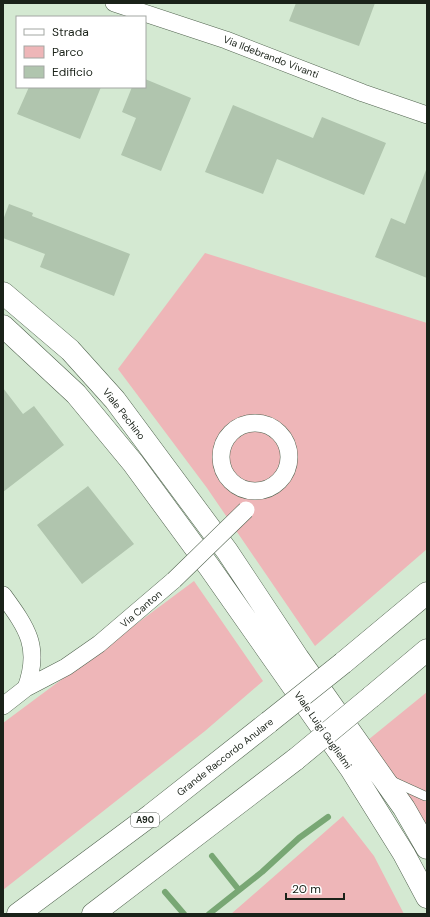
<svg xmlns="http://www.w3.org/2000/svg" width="430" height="917" font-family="'DM Sans',sans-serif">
  <rect width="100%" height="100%" fill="#d4e9d2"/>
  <path fill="#eeb6b8" d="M205,253L427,323V549L315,646L207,488L118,369Z
    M194,581L263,681L205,731L3,890V723Z
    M427,692V834L368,740Z
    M343,816L374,856L404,914H231Z"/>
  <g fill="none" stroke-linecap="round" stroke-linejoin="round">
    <path stroke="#78a774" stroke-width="6" d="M212,856L239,890
      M165,892L184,914
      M209,914L262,872L299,838L328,817"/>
  </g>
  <path fill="#b0c5ae" d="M296,3H375L359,46L289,21Z
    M145,79L191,98L161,171L121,155L136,118L122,112L132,87H145Z
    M29,87H101L80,139L17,114Z
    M233,105L313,138L322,117L386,143L364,195L277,159L263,194L205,172Z
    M426,170H427V278L375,257L391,218L405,224Z
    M9,204L33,213L32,216L130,254L114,296L40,267L45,254L3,238V220Z
    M3,388L23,414L34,406L64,445L3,492Z
    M88,486L134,544L82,584L37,525Z"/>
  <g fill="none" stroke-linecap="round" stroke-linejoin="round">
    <g stroke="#526450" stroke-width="10">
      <path id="lane" d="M392,781L425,796"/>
    </g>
    <g stroke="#526450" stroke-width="18">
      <path id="street" d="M114,3L226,40L363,93L427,115
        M221 457a34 34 0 1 1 68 0a34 34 0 1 1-68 0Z
        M3,595C27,628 41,647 26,688
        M3,706L26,688L66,667L99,644L174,580"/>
    </g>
    <g stroke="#526450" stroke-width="23">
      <path id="secondary" d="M3,293L70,350L115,400L227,551L298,658L404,808L427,848
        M3,326L76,394L133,463L210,568L351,769L404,854L427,897"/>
    </g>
    <g stroke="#526450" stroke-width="23">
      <path id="highway" d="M343,663L427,593
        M371,697L427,650
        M18,914L151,815L269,722
        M93,914L296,759"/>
    </g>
    <use href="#lane" stroke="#fff" stroke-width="9"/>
    <use href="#street" stroke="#fff" stroke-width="17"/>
    <use href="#secondary" stroke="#fff" stroke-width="22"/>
    <use href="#highway" stroke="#fff" stroke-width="22"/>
    <g stroke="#526450" stroke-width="18" stroke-linecap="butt">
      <path id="street-bridge" d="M174,580L246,510"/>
    </g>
    <g stroke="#526450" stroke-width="23" stroke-linecap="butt">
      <path id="highway-bridge" d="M269,722L343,663
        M296,759L371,697"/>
    </g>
    <use href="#street-bridge" stroke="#fff" stroke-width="17"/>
    <use href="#highway-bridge" stroke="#fff" stroke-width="22"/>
  </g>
  <g text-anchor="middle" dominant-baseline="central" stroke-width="3.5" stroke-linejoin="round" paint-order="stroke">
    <rect fill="#fff" stroke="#5f645e" stroke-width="1" x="131" y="813" width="28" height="14" rx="3"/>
    <g font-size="9" font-weight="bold" fill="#1a2219">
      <text x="145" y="820">A90</text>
    </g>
    <g font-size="10" fill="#1a2219" stroke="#fff">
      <text transform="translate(271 57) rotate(21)">Via Ildebrando Vivanti</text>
      <text transform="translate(124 414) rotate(52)">Viale Pechino</text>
      <text transform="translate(141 609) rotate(-41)">Via Canton</text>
      <text transform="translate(323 730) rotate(55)">Viale Luigi Guglielmi</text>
      <text transform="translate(225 757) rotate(-38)">Grande Raccordo Anulare</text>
    </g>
  </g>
  <rect width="430" height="917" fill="none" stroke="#1a2219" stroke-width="8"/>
  <rect x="16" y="16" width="130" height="72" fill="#ffffff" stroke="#a3a7a3"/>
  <rect x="24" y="29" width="20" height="6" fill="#ffffff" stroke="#a3a7a3"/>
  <text x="52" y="36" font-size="12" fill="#1a2219">Strada</text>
  <rect x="24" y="46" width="20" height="12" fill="#eeb6b8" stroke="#a3a7a3"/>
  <text x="52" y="56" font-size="12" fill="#1a2219">Parco</text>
  <rect x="24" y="66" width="20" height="12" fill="#b0c5ae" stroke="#a3a7a3"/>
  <text x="52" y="76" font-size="12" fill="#1a2219">Edificio</text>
  <path d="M286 893v6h58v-6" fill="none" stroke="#1a2219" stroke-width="2"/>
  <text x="292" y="893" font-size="12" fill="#1a2219" stroke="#ffffff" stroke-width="3" paint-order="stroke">20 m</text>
</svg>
